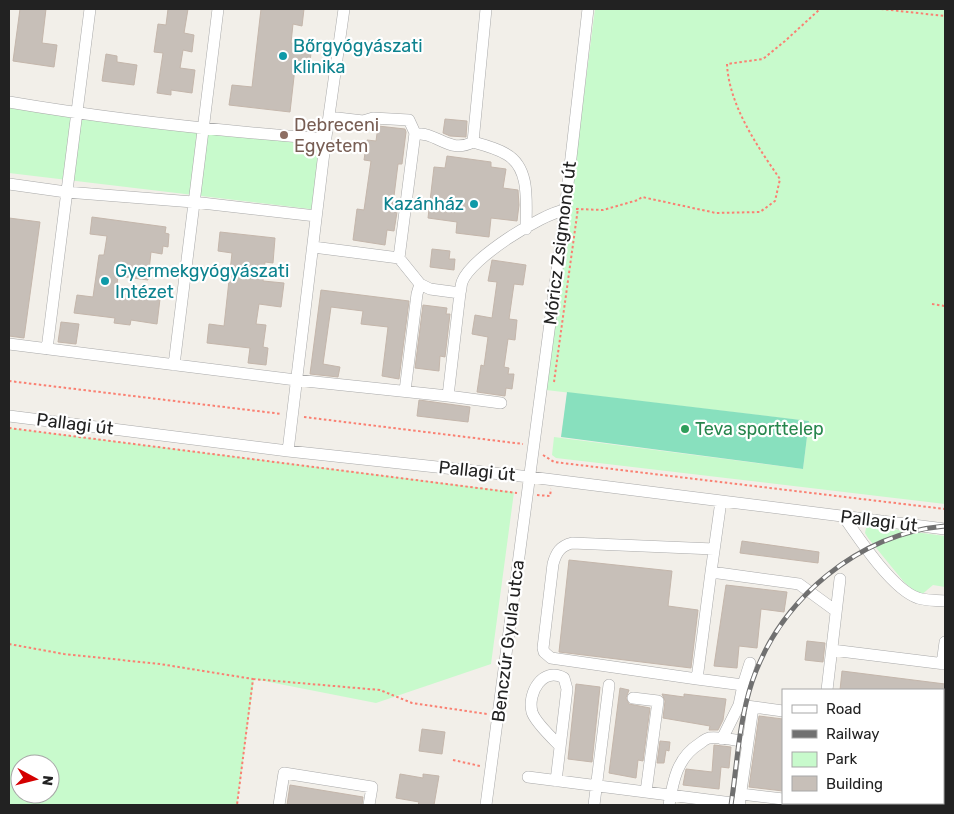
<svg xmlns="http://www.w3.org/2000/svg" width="954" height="814" font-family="Rubik,sans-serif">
  <rect width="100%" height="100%" fill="#f2efe9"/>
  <path fill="#c8facc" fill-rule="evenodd" d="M595,9H945V504L556,458L552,455L554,437L803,469L809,421L546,390Z
    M9,106L325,144L318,210L9,173Z
    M9,428L514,492L491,664L376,703L254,679L237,805H9ZM20,764H50V794H20Z
    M870,526L945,536V587L933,585L920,596L904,582L868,538L865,533L866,528Z"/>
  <path fill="#88e0be" d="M567,392L809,421L803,469L561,437Z"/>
  <path fill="#c7bfb8" stroke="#c4b6ab" d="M20,9H46L42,43L57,45L54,67L13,61Z
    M168,9H188L184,33L194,35L192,52L183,50L180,68L195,70L192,93L171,90V95L157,93L163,53L154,52L158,24L166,25Z
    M261,9H304L302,26L293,24L291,43L312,45L309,70L295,68L290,112L229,105L232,85L252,87Z
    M106,54L117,56V62L137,65L134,85L102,81Z
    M445,119L467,121L466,137L450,136L443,133Z
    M378,126L405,129L406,132L402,164H398L392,212H397L394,231L387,230L385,245L353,240L357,209L364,210L371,161L364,160L367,140L376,141Z
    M447,156L491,162V167L506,169L503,188L518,190L519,205L517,221L491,218L489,237L456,233L457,222L428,218L434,167L445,168Z
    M92,217L166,227L165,233L169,234L168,247L163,246L162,254L151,252L148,280L118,276L116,293L160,299L157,324L131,320L130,325L114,323L115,318L74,313L77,295L93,297L99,255H104L107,236L90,234Z
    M9,218L40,222L24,338L9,336Z
    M220,232L275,238L273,263L265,262L263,281L284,283L281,307L259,304L256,324L266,325L263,347L268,348L266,365L248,363L250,348L207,343L209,324L224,326L232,253L218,251Z
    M432,249L450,251L449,259H455L454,270L430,267Z
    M492,260L526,265L523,285L514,284L509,319L517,320L515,340L508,339L504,367L509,368L508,374H514L512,389L506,388L505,396L477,392L481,365L484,366L488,337L472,334L475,315L492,318L497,282L488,281Z
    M321,290L409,301L399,379L382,376L388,327L361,324L363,311L331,307L323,364L340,367L338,377L310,374Z
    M423,305L447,308L446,314H450L445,357L440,356L439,371L415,368Z
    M61,322L79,324L76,344L58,342Z
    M419,400L470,407L468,422L417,416Z
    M742,541L819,552L818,563L740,553Z
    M569,560L672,571L668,606L698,610L691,668L559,652Z
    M726,585L787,592L784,612L761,609L757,648L739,646L737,668L714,666Z
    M807,641L825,643L823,662L805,660Z
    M842,671L945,684V690H840Z
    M576,684L600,687L592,762L568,759Z
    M620,688L629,690L626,698L629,704L650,708L643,761L638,760L636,778L609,773Z
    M662,694L684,697V694L726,699L723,720L718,730H709L710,726L663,718L665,701Z
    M759,716L783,719V791L749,787Z
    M422,729L445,732L442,754L419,751Z
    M660,741L670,742L669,751L666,750L664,763H657Z
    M714,745L731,747L729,768L721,767L719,789L683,785L686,769L712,772Z
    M400,774L423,778V774L439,776L434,805H418L419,802L396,798Z
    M290,785L363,797L362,805H287Z"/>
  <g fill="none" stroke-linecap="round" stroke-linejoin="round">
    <g stroke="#a9a9a9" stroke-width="12">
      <path id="minor" d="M9,102C114,120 220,131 326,139
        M329,117L363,121L373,118L409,120L415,133
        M473,142C484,145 496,148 506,154C531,168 526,203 526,229
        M9,184L66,192L193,202L316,216
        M313,247L399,258L415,133C419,134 423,134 427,135C444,140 454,152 473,142L486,9
        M399,258L420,284L430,289L460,293L448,396L501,403
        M460,293C461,290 461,285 462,282C471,258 541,214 565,210
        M9,344L296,380L448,396
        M47,349L90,9
        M174,365L218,9
        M405,391L417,294L420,284
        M9,416L288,451L530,477L945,529
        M288,451L325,144L344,9
        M844,517C859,539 893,590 918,598C926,601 937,600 945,601
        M711,572L721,501
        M832,650L945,664
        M942,664L945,642
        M697,679L551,658L544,652L543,648L553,564C556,553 560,546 572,543L714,549
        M743,685L750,663
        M827,690L840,579
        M633,698L658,701L646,792
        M783,711L739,705L743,685L697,679L711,572L799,584L836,611
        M722,739L739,705
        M528,777L740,804
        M556,781L567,689L564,678C543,666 527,693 532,712C535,722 552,738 560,746
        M741,794L783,799
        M808,803H813
        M845,803L864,805
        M279,805L284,773L372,787L369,805
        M486,805L565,210L588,9
        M594,805L609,685
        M669,805C673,781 677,758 699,744C702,742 705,739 709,738C719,736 738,741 748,742
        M739,805L753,707"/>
    </g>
    <path stroke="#fa8072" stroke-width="2" stroke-dasharray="2.5 2.5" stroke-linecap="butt" d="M881,9L945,16
      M576,209L603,210L638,200L642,197L716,213L760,212L775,201L780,179C757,146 729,105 727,64L763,59L785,41L820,9
      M932,304L945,306
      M9,381L282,414
      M554,382L578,208
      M304,417L523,444
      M9,428L517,493
      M543,455L554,462L945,509
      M537,495L550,496L551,489
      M9,644L64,654L160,664L253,679L237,805
      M253,679L380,690L412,703L487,714
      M453,760L480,766"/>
    <use href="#minor" stroke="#fff" stroke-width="11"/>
    <g stroke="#707070" stroke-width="5">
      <path id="rail" d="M731,805C737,765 739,721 752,682C780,599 858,534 945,526"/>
    </g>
    <use href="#rail" stroke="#fff" stroke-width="3" stroke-dasharray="9" stroke-linecap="butt"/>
  </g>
  <g fill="#0f9aa8" stroke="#fff" stroke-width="2">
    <circle cx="283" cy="56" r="5"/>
    <circle cx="474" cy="204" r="5"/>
    <circle cx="105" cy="281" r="5"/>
  </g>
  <circle fill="#8d6e63" stroke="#fff" stroke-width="2" cx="284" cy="135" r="5"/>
  <circle fill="#2e9e5b" stroke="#fff" stroke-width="2" cx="685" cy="429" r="5"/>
  <g text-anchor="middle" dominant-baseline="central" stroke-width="4.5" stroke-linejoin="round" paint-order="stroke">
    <g font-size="18" fill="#0d838f" stroke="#fff" text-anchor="start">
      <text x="293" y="46">Bőrgyógyászati<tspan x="293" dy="21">klinika</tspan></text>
      <text x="464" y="204" text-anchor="end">Kazánház</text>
      <text x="115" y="271">Gyermekgyógyászati<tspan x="115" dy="21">Intézet</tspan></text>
    </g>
    <g font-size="18" fill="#785e54" stroke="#fff" text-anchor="start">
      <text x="294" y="125">Debreceni<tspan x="294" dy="21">Egyetem</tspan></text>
    </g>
    <g font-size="18" fill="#222" stroke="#fff">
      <text transform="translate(560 243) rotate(-83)">Móricz Zsigmond út</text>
      <text transform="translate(75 424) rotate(7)">Pallagi út</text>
      <text transform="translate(477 471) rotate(6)">Pallagi út</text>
      <text transform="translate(879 521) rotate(7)">Pallagi út</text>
      <text transform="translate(508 641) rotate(-83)">Benczúr Gyula utca</text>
    </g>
    <g font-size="18" fill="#27864d" stroke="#fff" text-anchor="start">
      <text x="695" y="429">Teva sporttelep</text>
    </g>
  </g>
  <rect width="954" height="814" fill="none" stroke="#222222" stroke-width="20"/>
  <rect x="782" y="689" width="162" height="115" fill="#ffffff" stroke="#a7a7a7"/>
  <rect x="792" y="705" width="25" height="8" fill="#ffffff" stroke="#a7a7a7"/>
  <text x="826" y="714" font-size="15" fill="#222222">Road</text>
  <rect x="792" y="730" width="25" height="8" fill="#707070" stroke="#a7a7a7"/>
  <text x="826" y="739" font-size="15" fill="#222222">Railway</text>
  <rect x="792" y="752" width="25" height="15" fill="#c8facc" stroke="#a7a7a7"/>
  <text x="826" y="764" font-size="15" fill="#222222">Park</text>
  <rect x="792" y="776" width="25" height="15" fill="#c7bfb8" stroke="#a7a7a7"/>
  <text x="826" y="789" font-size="15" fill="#222222">Building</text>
  <g transform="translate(35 779) rotate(97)"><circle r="24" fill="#ffffff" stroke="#a7a7a7"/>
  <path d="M0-4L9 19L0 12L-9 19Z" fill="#d40000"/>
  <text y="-8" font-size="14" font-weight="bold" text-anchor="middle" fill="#222222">N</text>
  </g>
</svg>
